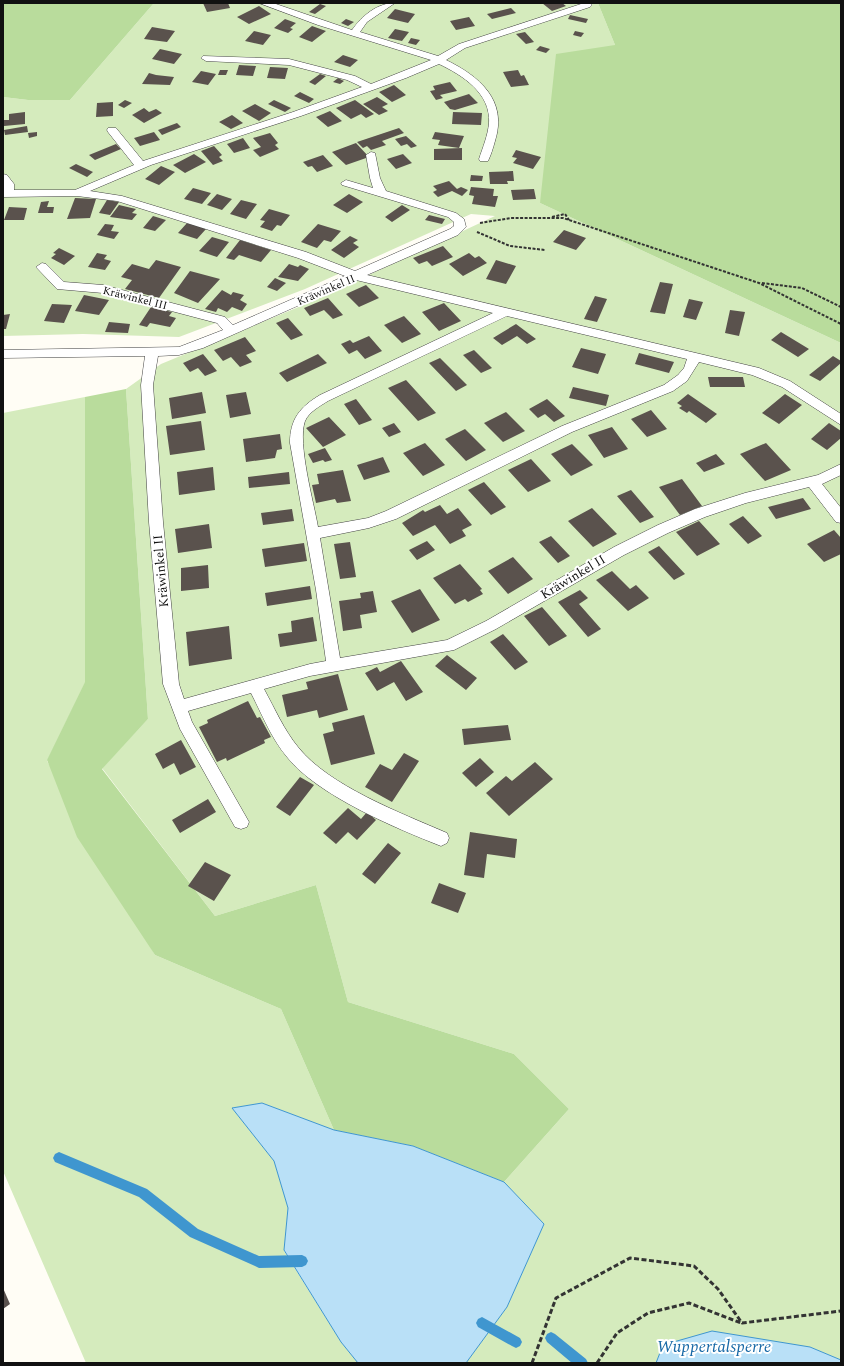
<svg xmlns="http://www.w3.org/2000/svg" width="844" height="1366" font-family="Spectral,serif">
  <rect width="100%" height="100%" fill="#fffdf5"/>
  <path fill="#d5ebbd" d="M154,3H598L615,45L540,203L841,343V1360L810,1347L663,1345L656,1363H466L507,1307L544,1224L504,1182L569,1109L514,1054L348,1002L316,885L215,916L102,768L148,719L126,389L161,364L313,301L495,216L471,214L305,289L179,337L83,334L3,336V97L28,100H70Z
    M85,397V683L47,761L155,955L281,1009L334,1130L262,1103L232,1108L274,1161L288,1208L284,1251L341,1342L358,1363H86L3,1171V413Z"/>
  <path fill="#b9dc9c" d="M3,3H154L70,100H28L3,97Z
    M598,3H841V343L540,203L556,54L615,45Z
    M126,389L148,719L102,769L215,916L316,885L348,1002L514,1054L569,1109L504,1182L413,1146L334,1130L281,1009L155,955L77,837L47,760L85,682V397Z"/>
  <path fill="#b9e0f7" stroke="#3f96cf" d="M262,1103L334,1130L413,1146L504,1182L544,1224L507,1307L466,1363H358L341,1342L284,1250L288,1208L274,1161L232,1108Z
    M712,1331L810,1347L841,1360V1363H656L663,1345Z"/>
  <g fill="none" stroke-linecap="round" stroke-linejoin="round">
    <path fill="#3f96cf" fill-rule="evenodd" d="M59,1152L147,1189L198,1229L259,1256L302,1255L306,1257L308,1261L306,1265L302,1267L259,1268L255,1266L190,1237L139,1197L55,1162L53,1158L55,1154Z
      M482,1317L520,1338L522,1342L520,1346L516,1348L512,1346L478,1327L476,1323L478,1319Z
      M551,1332L555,1334L586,1359L588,1363H572L547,1342L545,1338L547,1334Z"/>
  </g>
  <path fill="#5a524d" d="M203,3H228L230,8L207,12Z
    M542,3H562L566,6L552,11Z
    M320,4L326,6L315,14L309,12Z
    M259,6L271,14L249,24L237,17Z
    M511,8L516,13L492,19L487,14Z
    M395,9L415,14L408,23L387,18Z
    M570,15L588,19L586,23L568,19Z
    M469,17L475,26L456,30L450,21Z
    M285,19L296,23L290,28L293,29L288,33L274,28Z
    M346,19L354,22L348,26L341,23Z
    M312,26L326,31L312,42L299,37Z
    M152,27L175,31L167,42L144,39Z
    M395,29L409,32L402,41L388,38Z
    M254,31L271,35L263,45L245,41Z
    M575,31L584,33L581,37L573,35Z
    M525,32L534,42L526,44L516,34Z
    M411,38L420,40L416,45L408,43Z
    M540,46L550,49L546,53L536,50Z
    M160,49L182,54L174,64L152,59Z
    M343,55L358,60L350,67L334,62Z
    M239,65L256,66L253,76L236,75Z
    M270,67L288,68L285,79L267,78Z
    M220,70H228L226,75H218Z
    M518,70L521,76L524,75L529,85L511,87L503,72Z
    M201,71L216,74L208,85L192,82Z
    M149,73L156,75L174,77L170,85L142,84Z
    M320,74L326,76L315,85L309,82Z
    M338,78L344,81L340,84L333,82Z
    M450,82L457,91L440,95L443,98L436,100L430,91L435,90L433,86Z
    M394,85L406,95L392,102L379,92Z
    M300,92L314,99L309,103L294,96Z
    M469,94L478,103L455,110L450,109L444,102Z
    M377,97L388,104L382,107L388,111L379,115L363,104Z
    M125,100L132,103L124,108L118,105Z
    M274,100L291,108L285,112L268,104Z
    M355,100L374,114L366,118L361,114L351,119L336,108Z
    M113,102V116L96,117L97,103Z
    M255,104L271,113L259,121L242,111Z
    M144,108L149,112L156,109L162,113L144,123L132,115Z
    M330,111L342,121L328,127L316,117Z
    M25,112V124L4,126V120H9V114Z
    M453,112L482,113L481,125L452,124Z
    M232,115L243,123L231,129L219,122Z
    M177,123L181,127L162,135L158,130Z
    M27,126L28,132L5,135L4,130Z
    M399,128L404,133L382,141L386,145L371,150L367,146L363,148L357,142Z
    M37,132V136L29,138L28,133Z
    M154,132L160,140L140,146L134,138Z
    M435,132L464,136L459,148L438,145L440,140L432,139Z
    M270,133L278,143L275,145L279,149L260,157L253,150L261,147L253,138Z
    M406,136L417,146L411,148L407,144L401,146L395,139Z
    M243,138L250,148L234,153L227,144Z
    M356,143L369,157L346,165L332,152Z
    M116,144L121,149L95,160L89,155Z
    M214,146L222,155L219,157L223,161L213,165L201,151Z
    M462,148V160H434V149Z
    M516,150L541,157L533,169L513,163L517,158L512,157Z
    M194,154L206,162L185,173L173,165Z
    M403,154L412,163L396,169L387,159Z
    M323,155L333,166L317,172L312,166L308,167L303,162Z
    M76,164L93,172L87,177L69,168Z
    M161,166L175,172L159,185L145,179Z
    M513,171L514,181H507L508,184H490L489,172Z
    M471,175L483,176L482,181H470Z
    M449,181L457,189L461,187L468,190L462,196L452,191L438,197L433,192L437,190L433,186Z
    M471,187L494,189L493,196H498L495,207L472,204L474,196L469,195Z
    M193,188L211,193L202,204L184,199Z
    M534,189L536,199L513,200L511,190Z
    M217,194L232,199L222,210L207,205Z
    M349,194L363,202L347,213L333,205Z
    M75,198L96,199L90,218L67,219Z
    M107,200L119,202L110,215L99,213Z
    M241,200L257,204L246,219L230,214Z
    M49,201L47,207H54L53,213H38L41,202Z
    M119,205L136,209L132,213L137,214L132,220L110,217Z
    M402,205L410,210L392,222L385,217Z
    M9,207L27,208L24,220H4Z
    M269,209L290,215L281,226L277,225L272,231L260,227L265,221L260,220Z
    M429,215L445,219L442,224L425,220Z
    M153,216L166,220L155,231L143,228Z
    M187,223L206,229L197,239L178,233Z
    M105,224L114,225L111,231L119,232L114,239L97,235Z
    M318,224L341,231L331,242L324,240L317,248L301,242Z
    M564,230L586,238L576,250L553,242Z
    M350,236L358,240L353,243L359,247L344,258L331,250Z
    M212,237L229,242L217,257L199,251Z
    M240,240L271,250L261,262L239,255L234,260L226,258Z
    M443,246L453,257L432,266L427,261L419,264L413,258Z
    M59,248L75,256L64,265L51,258L56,254L53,253Z
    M97,253L107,255L104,259L111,261L105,270L88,267Z
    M469,253L475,258L479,256L487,263L463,276L449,264Z
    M156,260L181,267L159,298L125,289L132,280L121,277L132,264L149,269Z
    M496,260L516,266L506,284L486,279Z
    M289,264L298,267L300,265L309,269L298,281L278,277Z
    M190,271L220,279L198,303L174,293Z
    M275,278L286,283L277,291L267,287Z
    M660,282L673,284L665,314L650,312Z
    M366,285L379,298L359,307L346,294Z
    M222,290L231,295L233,292L244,295L240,300L247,304L242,311L232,307L227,312L218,308L216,312L205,309Z
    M84,295L109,300L99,315L75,311Z
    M595,296L607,299L597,322L584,319Z
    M328,298L343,315L333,319L324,310L310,316L304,308Z
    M689,299L703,302L696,320L683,317Z
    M444,303L461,321L439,331L422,312Z
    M52,304L72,305L64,323L44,321Z
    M151,307L172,312L169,316L176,318L170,327L150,323L147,327L139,325Z
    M730,310L745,312L739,336L725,333Z
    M10,314L6,329H3V315Z
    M404,316L421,334L402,343L384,325Z
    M288,318L303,335L291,340L276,323Z
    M109,322L130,324L128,333L105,332Z
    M516,324L536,339L527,344L517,336L502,345L493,338Z
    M781,332L809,349L798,357L771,340Z
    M369,336L382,351L365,359L357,350L349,354L341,344L350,340L353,343Z
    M245,337L256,351L246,355L252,362L240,367L231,357L223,361L214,350Z
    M581,348L606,354L598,374L572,367Z
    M474,350L492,368L481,373L463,355Z
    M639,353L674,362L669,373L635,364Z
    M203,354L217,371L205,376L198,368L190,372L183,363Z
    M318,354L327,363L287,382L279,373Z
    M833,356L841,361V363L820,381L809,375Z
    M440,358L467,385L456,391L429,363Z
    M708,377H743L745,387H710Z
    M406,380L436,413L418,421L388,388Z
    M573,387L609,395L606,406L569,398Z
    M202,392L206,413L172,419L169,398Z
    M246,392L251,414L230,418L226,395Z
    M688,394L717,414L706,423L689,411L687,413L679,408L682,406L677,403Z
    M785,394L802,405L779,424L762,413Z
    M356,399L372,420L359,425L344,404Z
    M547,399L565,416L554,422L545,414L538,418L529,409Z
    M651,410L667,429L647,437L631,419Z
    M506,412L525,431L503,442L484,423Z
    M329,417L346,435L323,447L306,428Z
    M201,421L205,450L170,455L166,426Z
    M394,423L401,432L389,437L382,428Z
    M829,423L841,431V438L827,450L811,439Z
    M612,427L628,449L604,458L588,435Z
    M465,429L486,450L466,461L445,439Z
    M280,434L282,449L277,450L275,458L246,462L243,439Z
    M425,443L445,465L423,476L403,453Z
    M766,443L791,470L765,481L740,454Z
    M572,444L593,465L571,476L551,454Z
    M325,448L332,460L325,462L323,460L313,463L308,454Z
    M716,454L725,464L704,472L696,463Z
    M383,457L390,472L364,480L357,465Z
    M531,459L551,481L528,492L508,470Z
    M213,467L215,490L179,495L177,472Z
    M343,470L351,501L337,503L335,499L316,503L312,485L319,484L317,474Z
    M289,472L290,484L249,488L248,477Z
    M682,479L702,506L680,515L659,487Z
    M484,482L506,507L491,515L468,490Z
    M631,490L654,517L640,523L617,496Z
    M803,498L811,509L776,519L768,507Z
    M440,505L447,514L458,508L472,525L462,530L466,536L450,544L435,525L413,536L402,523L423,510L425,512Z
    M592,508L617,534L593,547L568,521Z
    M292,509L294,521L263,525L261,513Z
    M743,516L762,536L748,544L729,524Z
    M699,521L720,544L697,556L676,532Z
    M209,524L212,548L178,553L175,529Z
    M834,530L841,538V554L824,562L807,544Z
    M551,536L570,556L558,563L539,542Z
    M427,541L435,550L417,560L409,550Z
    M350,542L356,577L340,579L334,544Z
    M304,543L307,561L265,567L262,549Z
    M659,546L685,574L674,580L648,552Z
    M513,557L533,579L508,594L488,571Z
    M460,564L482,589L480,590L483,594L468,602L465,599L455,604L433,578Z
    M208,565L209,588L181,591V568Z
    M612,571L630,589L636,585L649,598L628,611L596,580Z
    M310,586L312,599L267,606L265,593Z
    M420,589L440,620L412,633L391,601Z
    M580,590L588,598L579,604L601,629L588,637L558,602Z
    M373,591L377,612L360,615L362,628L343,631L339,601L361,598L360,593Z
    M542,607L567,636L549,646L524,616Z
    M313,617L317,641L280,647L278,634L292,632L291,621Z
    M229,626L232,659L189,666L186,632Z
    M503,634L528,662L515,670L490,642Z
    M447,655L477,678L466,690L435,666Z
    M401,661L423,692L406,701L394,682L377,691L365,673L377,667L380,672Z
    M338,674L348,710L319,718L317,710L287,717L282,695L308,689L306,682Z
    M248,701L257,718L260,717L271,737L264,740L265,743L227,761L226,758L217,762L199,727L208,723L207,720Z
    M364,715L375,754L331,765L323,734L334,731L332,723Z
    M508,725L511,740L464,745L462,729Z
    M181,740L196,767L180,775L174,763L163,769L155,754Z
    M404,753L419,761L392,802L365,787L380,764L392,770Z
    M480,758L494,772L476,787L462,773Z
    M535,762L553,779L509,816L486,793L506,776L512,781Z
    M300,777L314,785L290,816L276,807Z
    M208,799L216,812L180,833L172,820Z
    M348,808L361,819L367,812L376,820L357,840L348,832L336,844L323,833Z
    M470,832L517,839L515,858L487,854L484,878L464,875Z
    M388,843L401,853L375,884L362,874Z
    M205,862L231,875L214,901L188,886Z
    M439,883L466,893L458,913L431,903Z
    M3,1288L10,1304L3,1309Z"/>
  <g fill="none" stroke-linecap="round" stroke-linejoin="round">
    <g stroke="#444" stroke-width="1">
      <path id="lane" d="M259,3H273L352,30C362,16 377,3 395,3L367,22L360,32L438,56L459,44L584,3H590L592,5L590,7L465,48L446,60C479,76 508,100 495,141C493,148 491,155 488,161H480L479,159C483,147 488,135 489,123C491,93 462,75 439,64L406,78L301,116L151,165L90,191L122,196L306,252L355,271L450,229L454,226V222L448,217L342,185L341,183L346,180L373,188L370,178L366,155L371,152L375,153L380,178L386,191L456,213L464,219L466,227L458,235L367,275L759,368L790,381L841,414V425L782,387L752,375L699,362L687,381L673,391L572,432L396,519L369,528L320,538L340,658L447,640L486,621L614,547L658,525L695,509L745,493L818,475L841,464V475L822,484L841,508V523L836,522L809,487L746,503L705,517L668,533L624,555L496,629L454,650L310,676L264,689C275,709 284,730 298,747C329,786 401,813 447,833L449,838L447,843L441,846C395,828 317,795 287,757C271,738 262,714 251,693L188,711L192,722L249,822L247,827L241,829L235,827L180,729L163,684L149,522L141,385L145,356L3,358V350L179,347L223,330L217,323L103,293L57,289L36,267L42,263L46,264L64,282L103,285L225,317L233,325L345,276L298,258L117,201L77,196L3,197V174L7,175L14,184V190H75L134,165L108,132L107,130L108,128H116L143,161L293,112L362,87L347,80L289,65L206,61L201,58L203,56L289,59L355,76L371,84L431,60L318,25ZM356,280L493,313L320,395C300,407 290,419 290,443L316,590L326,661L310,664L184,699L179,684L163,522L153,385L158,356L179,355L203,348ZM507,316L687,359L684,368L678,375L664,385L562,426L386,511L368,518L318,527C314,503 297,443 305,421C309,412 320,406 328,401Z"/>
    </g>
    <path stroke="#333" stroke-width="2" stroke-dasharray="3 1.5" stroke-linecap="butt" d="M552,217L565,214L569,220
      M480,223L511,218H563L759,283L841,324
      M477,232L510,246L545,250
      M762,283L802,288L841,307"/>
    <path stroke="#333" stroke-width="3" stroke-dasharray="5 2.5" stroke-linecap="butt" d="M532,1363L556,1298L630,1258L694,1266L718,1289L742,1323L841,1311
      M597,1363L617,1333L648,1313L689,1303L741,1323"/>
    <use href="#lane" fill="#fff" fill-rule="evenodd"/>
  </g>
  <g text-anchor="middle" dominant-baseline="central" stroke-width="4" stroke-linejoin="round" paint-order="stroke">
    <g font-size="11" fill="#111" stroke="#fff">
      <text transform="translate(326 290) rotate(-23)">Kräwinkel II</text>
      <text transform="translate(135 298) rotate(14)">Kräwinkel III</text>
    </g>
    <g font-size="13" fill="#111" stroke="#fff">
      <text transform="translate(161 571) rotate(-95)">Kräwinkel II</text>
      <text transform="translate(573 577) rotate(-31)">Kräwinkel II</text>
    </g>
    <g font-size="17" font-style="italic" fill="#1768a6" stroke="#fff">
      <text x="714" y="1347">Wuppertalsperre</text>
    </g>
  </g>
  <rect width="844" height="1366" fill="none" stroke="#111111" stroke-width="8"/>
</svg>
